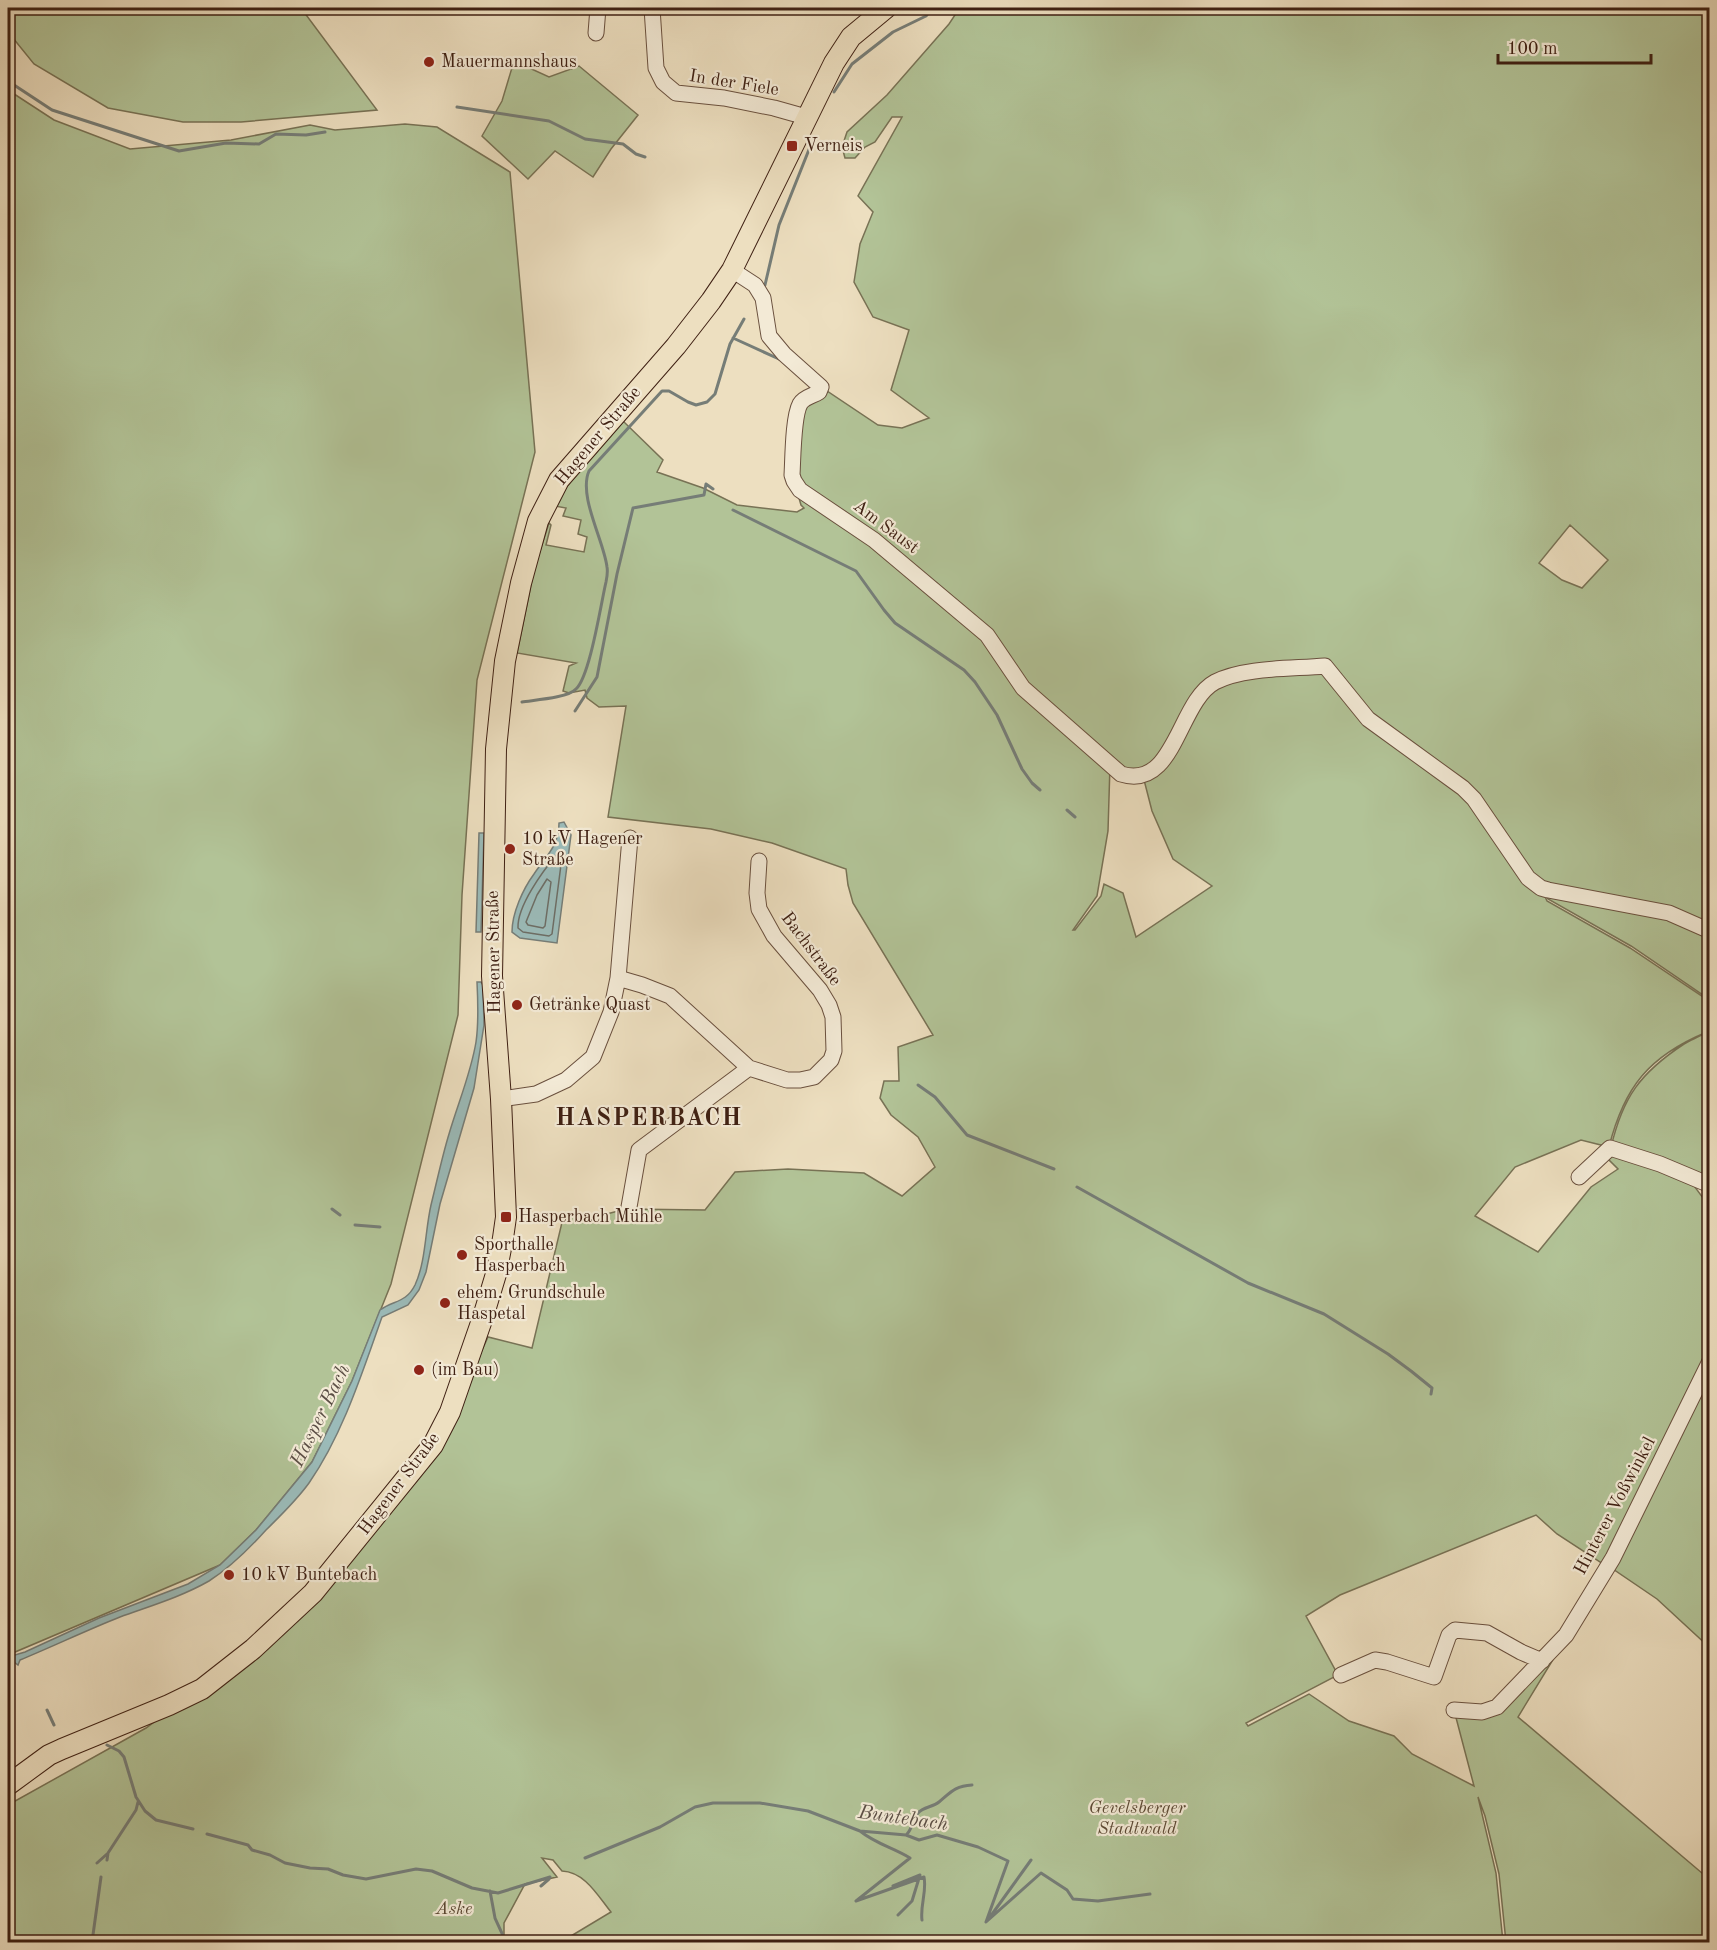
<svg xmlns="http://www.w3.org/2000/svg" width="1717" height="1950" font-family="'Old Standard TT',serif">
  <rect width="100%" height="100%" fill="#eddfc0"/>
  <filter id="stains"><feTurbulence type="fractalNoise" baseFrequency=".00333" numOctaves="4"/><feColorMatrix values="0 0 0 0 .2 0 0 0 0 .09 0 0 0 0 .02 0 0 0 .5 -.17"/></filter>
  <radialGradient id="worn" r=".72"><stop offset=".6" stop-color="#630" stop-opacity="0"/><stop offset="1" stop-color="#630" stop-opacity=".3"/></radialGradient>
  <path fill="#b2c397" stroke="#787255" stroke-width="1.5" fill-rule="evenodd" d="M8,8H301L377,110L241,122H183L108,108L34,64L13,38H8Z
    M956,8H1709L1710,723L1706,747L1710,749L1709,929L1646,910L1709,932V999L1631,946L1548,899L1542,887L1460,788L1542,890L1547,901L1630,948L1709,1001V1183L1611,1147C1623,1097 1640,1073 1684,1044C1691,1040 1701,1036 1707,1032C1649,1056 1624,1087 1609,1147L1581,1140L1515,1167L1475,1216L1538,1252L1591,1187L1618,1169L1605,1156L1612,1151L1692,1183L1709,1206V1360L1606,1566L1557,1534L1536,1515L1340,1595L1306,1616L1338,1675L1246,1723L1248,1726L1309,1694L1349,1721L1394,1736L1412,1754L1474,1786L1454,1710L1482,1712L1568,1635L1518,1717L1709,1879V1942H1506L1499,1874L1485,1816L1478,1797L1496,1873L1503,1942H567L574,1939L571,1936L611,1912C598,1896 585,1872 562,1871L553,1860L542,1858L557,1877L525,1884L504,1923V1942H8V1805L146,1728L308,1606L438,1447L488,1337L532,1348L564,1214L595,1217L626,1209L705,1210L735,1172L788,1169L864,1173L902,1196L935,1167L918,1137L891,1115L880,1098L884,1081H899L898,1047L933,1035L853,903L848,885L846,869L772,843L711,829L608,817L626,706L599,707L587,698L585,690L569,693L563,691L569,666L576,663L517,653L534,570L549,523L551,525L546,545L584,552L587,537L578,534L581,520L563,516L566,508L555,506L567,486L622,420L663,460L657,472L703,488L737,505L797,512L804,508L801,505L794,481L796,415L821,387L878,425L902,428L929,418L891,390L909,330L873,317L854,282L860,244L873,212L858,196L902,117H892L875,142L865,147L855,158H845L842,147L847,132L887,95L949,24L955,15ZM1570,525L1608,560L1582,588L1562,580L1539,563ZM986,636L1048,708L1131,774L1159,763L1143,776L1152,811L1173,859L1212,886L1136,937L1123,893L1104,884L1101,896L1075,930H1073L1097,896L1108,831L1110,765L1023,689Z
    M514,61L549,77L579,66L638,115L611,149L593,177L555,151L528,179L482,136L502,101Z
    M8,90L54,120L130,149L231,140L310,125L335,130L405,124L437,127L510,172L535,452L477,680L462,895L458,1015L391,1284L352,1381L312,1462L256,1530L220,1565L8,1655Z
    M1709,1368V1647L1657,1599L1610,1567Z"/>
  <path fill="#9bbbb9" stroke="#767d77" stroke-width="1.5" d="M564,822L571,835L557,943L520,938L512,932C512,913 523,889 534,874C546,856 559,846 559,823Z
    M479,833H484L481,932H476Z
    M477,982H481L483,985L484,1025L474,1088L440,1204L426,1272L419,1290L408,1305L382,1317C362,1373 343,1434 309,1483C296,1501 281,1515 266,1530C248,1550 231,1567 209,1581C181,1597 150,1606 120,1617C87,1630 54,1646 20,1660L18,1665L14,1662L8,1664V1657L25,1652L99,1618L188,1584L220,1565L256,1530L312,1462L352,1381L380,1310C394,1300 406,1303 415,1285C426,1261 425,1231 431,1205C437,1181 442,1157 449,1134C458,1103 471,1073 476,1042C479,1022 478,1002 477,982Z"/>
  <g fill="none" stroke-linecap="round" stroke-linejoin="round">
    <path stroke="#6d6e66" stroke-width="1.5" d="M557,854H560L562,857L552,934L549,936L523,932L518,928C517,906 543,871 557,854Z
      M547,879L551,882L545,926L543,928L528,925L526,922L537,895Z"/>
    <path stroke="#767d77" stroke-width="3" d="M8,81L52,110L179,151L226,143L259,144L276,134L306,135L325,132
      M834,92L852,64L893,32L926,16L932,8
      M457,107L549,121L585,139L623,144L636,154L645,157
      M765,285L779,225L812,142
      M733,338L779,359
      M733,510L856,571L884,610L895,623L964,670L975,682L997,715L1022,769L1032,783L1040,790
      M522,702C534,700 568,698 576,689C590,676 601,603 606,582C607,577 608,572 607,567C604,541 578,496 589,471L662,391H669L688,402L696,405L707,402L715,394L730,344L744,319
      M575,711L597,677L617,574L633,508L704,495L706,484L713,489
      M1067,810L1075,817
      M918,1085L935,1097L967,1135L1054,1169
      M1077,1187L1248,1283L1324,1314L1388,1354L1411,1371L1432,1388L1431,1394
      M332,1209L340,1215
      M355,1225L380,1227
      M47,1710L54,1725
      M107,1745L119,1751L124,1757L136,1797L145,1811L156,1820L193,1829
      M860,1831C876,1844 894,1848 910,1858L856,1901L924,1877C927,1892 920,1905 922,1920
      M207,1834L248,1845L252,1850L270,1855L285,1863L310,1868L328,1869L343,1875L366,1879L416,1869L432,1871L472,1888L498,1893L550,1877
      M907,1834C913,1828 912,1819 918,1813C923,1807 933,1807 939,1802C951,1792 955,1786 972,1785
      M585,1858L660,1827L695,1807L713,1803H760L808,1811L860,1831L906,1835L919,1840L937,1835L978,1847L1008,1861L986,1922L1041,1873L1067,1890L1073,1899L1098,1901L1150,1894
      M107,1860L108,1853L136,1810L138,1802
      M97,1863L107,1854
      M541,1886L549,1879
      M893,1886L920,1875L912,1901L898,1915
      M490,1891L495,1918L506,1942
      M990,1917L1031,1860
      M92,1942L101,1877"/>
    <g stroke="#6a503e" stroke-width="17">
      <path id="minor" d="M652,8L656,68L663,82L676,93L724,98L774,108L806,117
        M596,33L598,8
        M732,270L755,285L763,298L769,336L784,354L821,387L819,392C813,396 804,397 800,404C793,417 793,458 792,475L794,481L800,490L874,540L987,635L1023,688L1121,774C1175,791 1178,702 1215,682C1244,667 1292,669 1325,666L1368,719L1463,788L1474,799L1528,878L1541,888L1548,890L1669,913L1710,931
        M618,978L642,985L670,996L749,1068L787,1080H800L814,1077L831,1060L834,1051L833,1017L829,1005L820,990L774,936L759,909L757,893L759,861
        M501,1099L536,1094L566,1080L593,1057L611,1012L618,978L630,838
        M1579,1177L1610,1148L1660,1164L1710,1185
        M629,1207L639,1150L749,1068
        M1341,1675L1375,1660L1387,1662L1434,1677L1449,1635L1455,1630L1487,1633L1521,1652L1542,1661
        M1454,1710L1482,1712L1497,1707L1566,1635L1613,1558L1710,1361"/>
    </g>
    <g stroke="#3f2013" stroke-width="22">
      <path id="major" d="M8,1785L49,1755L62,1749L169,1705L202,1689L253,1649L313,1593L433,1445L450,1412L483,1317L496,1274L503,1238L506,1217L501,1099L492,976L496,749L505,661L521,583L538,521L559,480L676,346L711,301L732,270L834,63L851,37L886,8"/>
    </g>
    <use href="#minor" stroke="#f3ead6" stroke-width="15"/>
    <use href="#major" stroke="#eddfc0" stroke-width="20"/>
  </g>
  <g fill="#8f2418" stroke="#f3ead6" stroke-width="2">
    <circle cx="429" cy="62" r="6"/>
    <rect x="786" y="140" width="12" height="12" rx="3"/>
    <circle cx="510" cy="849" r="6"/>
    <circle cx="517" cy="1005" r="6"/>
    <rect x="500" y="1211" width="12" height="12" rx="3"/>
    <circle cx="462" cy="1255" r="6"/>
    <circle cx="445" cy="1303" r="6"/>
    <circle cx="419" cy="1370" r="6"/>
    <circle cx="229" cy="1575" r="6"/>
  </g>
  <g text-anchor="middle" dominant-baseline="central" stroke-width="4.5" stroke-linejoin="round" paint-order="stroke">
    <g font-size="18" fill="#3f2013" stroke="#f3ead6" text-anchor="start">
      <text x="441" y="62">Mauermannshaus</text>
      <text x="804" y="146">Verneis</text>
      <text x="522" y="839">10 kV Hagener<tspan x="522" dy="21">Straße</tspan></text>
      <text x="529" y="1005">Getränke Quast</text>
      <text x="518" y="1217">Hasperbach Mühle</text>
      <text x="474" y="1245">Sporthalle<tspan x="474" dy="21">Hasperbach</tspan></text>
      <text x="457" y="1293">ehem. Grundschule<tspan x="457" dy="21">Haspetal</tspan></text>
      <text x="431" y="1370">(im Bau)</text>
      <text x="241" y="1575">10 kV Buntebach</text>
    </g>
    <g font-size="18" fill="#3f2013" stroke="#f3ead6">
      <text transform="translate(734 83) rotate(9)">In der Fiele</text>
      <text transform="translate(598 436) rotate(-50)">Hagener Straße</text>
      <text transform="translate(886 527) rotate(37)">Am Saust</text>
      <text transform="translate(811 949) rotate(53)">Bachstraße</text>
      <text transform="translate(494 952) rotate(-91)">Hagener Straße</text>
      <text transform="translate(399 1484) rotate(-53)">Hagener Straße</text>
      <text transform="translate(1615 1506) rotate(-62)">Hinterer Voßwinkel</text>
    </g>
    <g font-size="18" font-style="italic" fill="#5c4934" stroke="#f3ead6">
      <text x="1137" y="1808">Gevelsberger<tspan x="1137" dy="21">Stadtwald</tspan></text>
      <text x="454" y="1909">Aske</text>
    </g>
    <g font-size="20" font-style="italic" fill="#5b4e45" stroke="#f3ead6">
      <text transform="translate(321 1416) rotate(-64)">Hasper Bach</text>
      <text transform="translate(903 1819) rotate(8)">Buntebach</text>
    </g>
    <g font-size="24" font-weight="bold" letter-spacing="1.5" fill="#3f2013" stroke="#f3ead6">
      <text x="649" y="1119">HASPERBACH</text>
    </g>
  </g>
  <rect width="1717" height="1950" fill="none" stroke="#eddfc0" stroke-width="30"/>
  <rect x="9" y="9" width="1699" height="1932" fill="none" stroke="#3f2013" stroke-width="3"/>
  <rect x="15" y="15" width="1687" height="1920" fill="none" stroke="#3f2013" stroke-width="1.5"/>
  <path d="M1498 54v9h153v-9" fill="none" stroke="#3f2013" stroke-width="3"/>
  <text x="1507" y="54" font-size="18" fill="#3f2013" stroke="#f3ead6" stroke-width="4.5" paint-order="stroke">100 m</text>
  <rect width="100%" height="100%" filter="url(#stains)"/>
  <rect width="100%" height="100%" fill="url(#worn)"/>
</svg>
